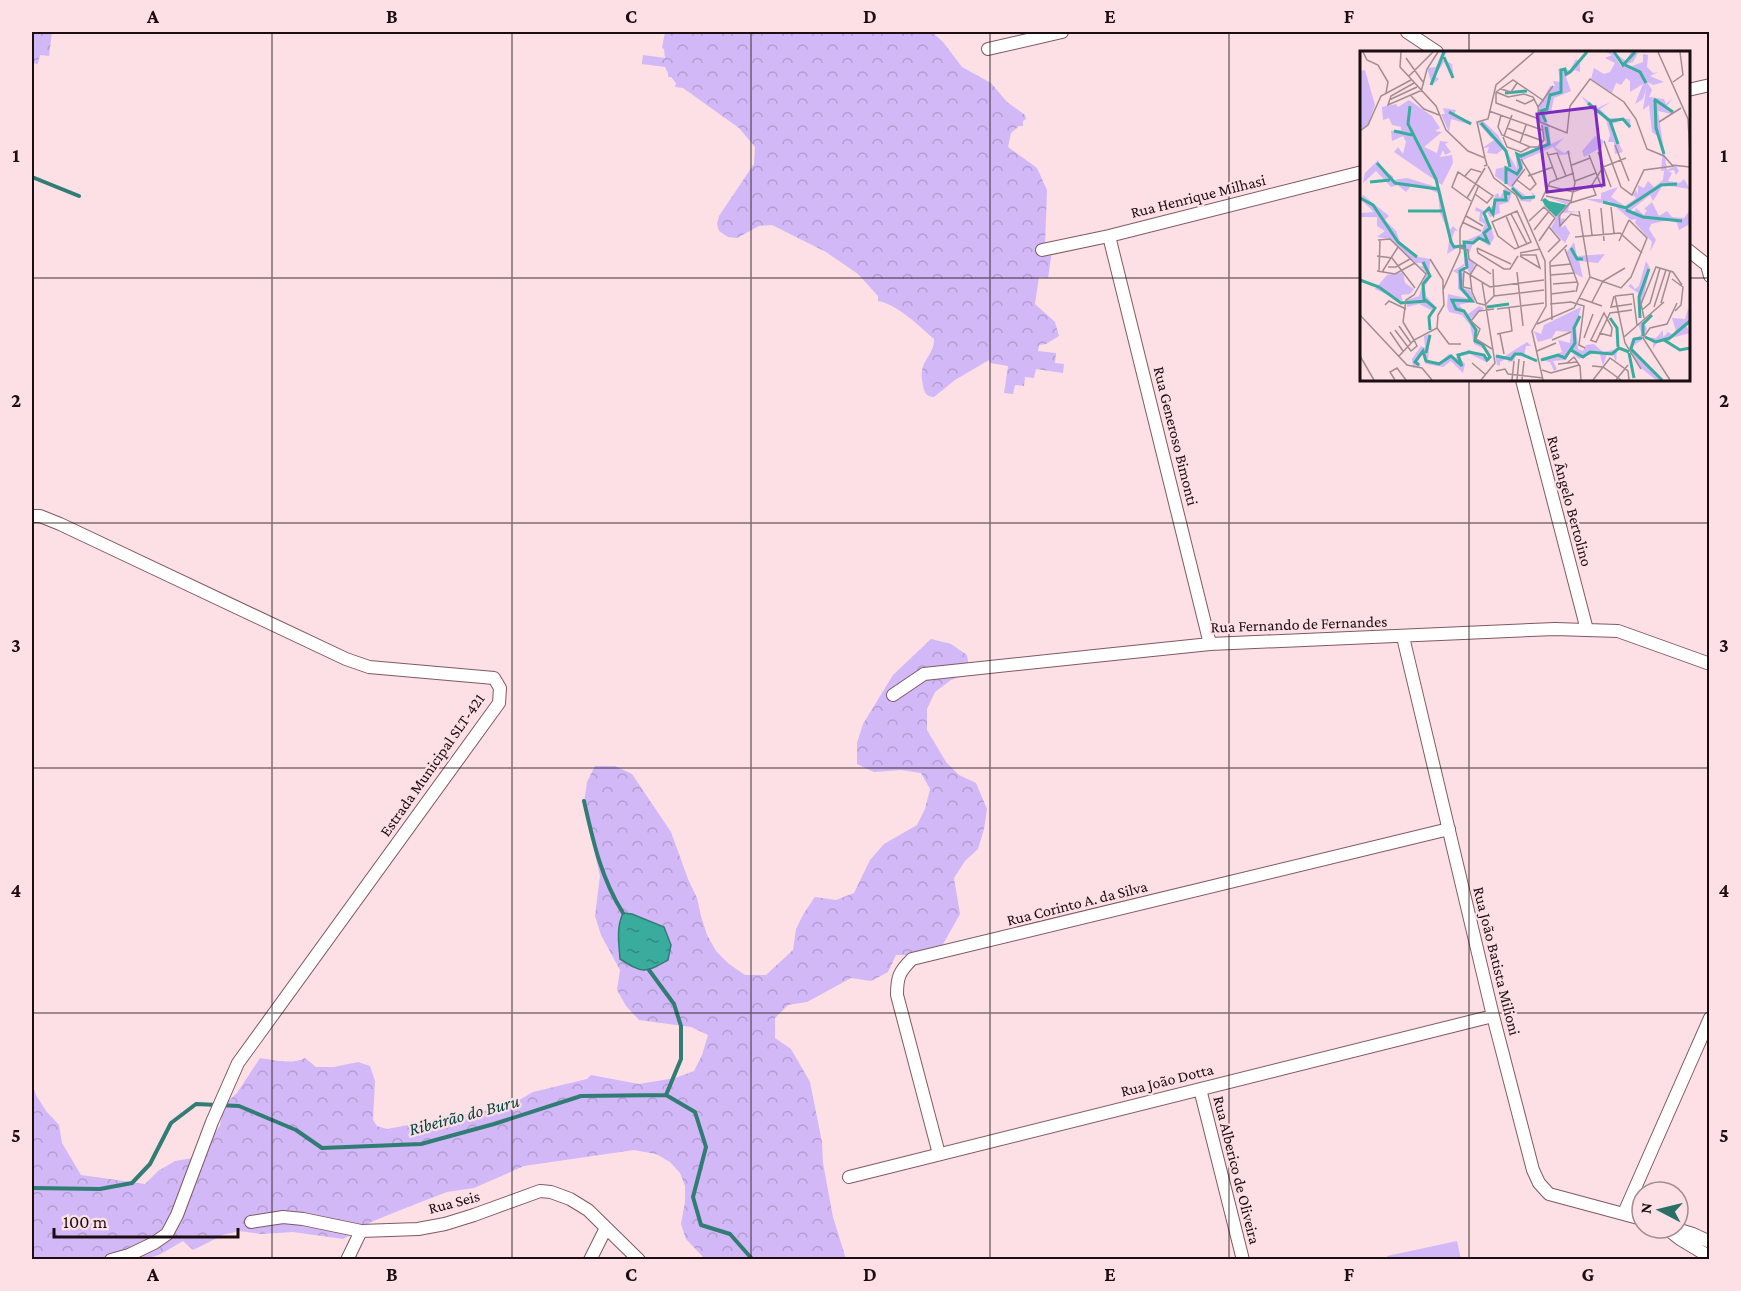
<svg xmlns="http://www.w3.org/2000/svg" width="1741" height="1291" font-family="'Crimson Pro',serif">
  <defs>
    <pattern id="forest-crowns" width="20" height="18" patternUnits="userSpaceOnUse" patternTransform="scale(1.5)"><rect width="20" height="18" fill="#d2b8f6"/><path d="M2 6a3 3 0 1 1 6 0M12 15a3 3 0 1 1 6 0" fill="none" stroke="#b49dd2"/></pattern>
    <pattern id="water-ripples" width="26" height="14" patternUnits="userSpaceOnUse" patternTransform="scale(1.5)"><rect width="26" height="14" fill="#3aac9e"/><path d="M2 4q2-2 4 0t4 0M15 11q2-2 4 0t4 0" fill="none" stroke="#308a7f"/></pattern>
  </defs>
  <rect width="100%" height="100%" fill="#fce0e5"/>
  <path fill="#d2b8f6" d="M1457,1241L1461,1259H1388L1387,1256Z"/>
  <path fill="url(#forest-crowns)" d="M32,32H52L49,56L40,55L38,64L32,63Z
    M665,32H932L943,42L962,67L991,83L1007,102L1025,115L1026,119L1023,121V126H1019L1011,133L1008,147L1037,168L1047,190L1045,246L1052,251L1048,278L1039,277L1035,304L1055,322L1059,336L1046,344L1039,345L1038,351L1056,353L1055,363L1064,364L1063,373L1036,369L1034,378L1025,377L1024,386L1015,385L1013,394L1004,393L1008,366L990,363L989,360L955,380L934,397C926,397 924,392 923,385C917,360 934,358 934,339C919,326 897,304 878,301V296L858,274L826,252L772,225L759,226L737,238L728,237L719,231L717,224L719,216L754,164L755,147L739,128L683,88L675,87L676,83L671,77H668V73L665,67L642,64L643,55L665,58L664,49L662,48Z
    M931,639L951,644L967,655L970,673L951,680L935,692L927,709V730L946,762L959,775L976,783L987,809L984,829L978,849L965,861L954,878L960,914L937,955H896L888,972L871,981L851,978L807,1002L788,1005L775,1018V1038L791,1049L810,1082L822,1142L823,1163L833,1217L846,1259H705L686,1239L681,1224L685,1202V1186L680,1173L670,1162L656,1154L634,1150L524,1166L474,1188L447,1192L408,1207L371,1222L343,1239L293,1232L261,1234L239,1231L223,1235L193,1250L183,1241L159,1255L144,1259H32V1083L36,1095L46,1111L59,1125L62,1143L81,1175L145,1184L158,1171L175,1161L193,1158L206,1145L220,1126L223,1106L237,1093L260,1058C274,1060 292,1065 305,1058L316,1067H334L358,1062L370,1066L375,1081L373,1120L377,1126L387,1129L509,1106L533,1092L587,1079L591,1075L639,1084L675,1078L694,1071L702,1055L708,1035L691,1027L639,1020L626,1006L617,990L620,970L601,935L595,916L600,876L584,803L587,782L595,766H615L632,774L671,832L688,879L697,898L701,916L707,935L716,951L729,964L745,975H766L793,950L796,929L804,913L815,897L836,900L854,893L870,860L884,844L917,825L925,809L930,789L921,773L901,770L874,772L857,764V743L863,724L893,675Z"/>
  <path fill="url(#water-ripples)" stroke="#317c74" stroke-width="1.5" d="M623,913L632,914L664,927L671,945L668,960C644,973 644,974 620,959C619,943 616,928 623,913Z"/>
  <g fill="none" stroke-linecap="round" stroke-linejoin="round">
    <path stroke="#317c74" stroke-width="4" d="M32,177L79,196
      M584,801C593,841 601,878 623,913
      M649,970L674,1004L681,1026V1059L666,1095
      M32,1188L100,1189L132,1183L150,1164L171,1123L196,1104L239,1106L296,1130L322,1148L421,1144L494,1124L581,1096L666,1095L695,1112L706,1147L693,1197L701,1225L730,1234L753,1260"/>
    <g stroke="#805962" stroke-width="14">
      <path id="street" d="M1407,32L1437,52
        M988,49L1062,32
        M1688,90L1710,85
        M1109,236L1210,644
        M1042,250L1109,236L1362,172
        M1688,250L1707,265L1710,276
        M1522,380L1587,630
        M32,516H40L60,524L346,659L369,667L494,678L500,688L499,703L238,1063L212,1122L177,1215L167,1234L154,1243L129,1255L111,1260
        M1403,637L1493,1016L1533,1170L1539,1183L1549,1194L1642,1219
        M893,695L924,674L1104,655L1210,644L1555,629L1618,631L1710,664
        M1200,1089L1243,1260
        M939,1154L897,995C897,977 899,972 912,959L1449,829
        M849,1177L1493,1016
        M1624,1213L1710,1018
        M251,1222L283,1217L303,1219L361,1231L418,1229L445,1224L474,1215L540,1191L551,1192L570,1199L588,1210L639,1260
        M1666,1228L1680,1239L1710,1257
        M1673,1228L1693,1234L1710,1242
        M347,1260L361,1231
        M590,1260L606,1228"/>
    </g>
    <use href="#street" stroke="#fff" stroke-width="12"/>
  </g>
  <path fill="none" stroke="#1c0d11" stroke-width="1.5" stroke-opacity="0.55" d="M272,32V1260M512,32V1260M751,32V1260M990,32V1260M1229,32V1260M1469,32V52M32,278H1362M1688,278H1710M1469,380V1260M32,523H1710M32,768H1710M32,1013H1710"/>
  <g text-anchor="middle" dominant-baseline="central" stroke-width="4.5" stroke-linejoin="round" paint-order="stroke">
    <g font-size="16" fill="#1c0d11" stroke="#fce0e5">
      <text transform="translate(1198 196) rotate(-14)">Rua Henrique Milhasi</text>
      <text transform="translate(1176 436) rotate(76)">Rua Generoso Bimonti</text>
      <text transform="translate(1570 501) rotate(75)">Rua Ângelo Bertolino</text>
      <text transform="translate(1299 624) rotate(-2)">Rua Fernando de Fernandes</text>
      <text transform="translate(432 765) rotate(-55)">Estrada Municipal SLT-421</text>
      <text transform="translate(1077 903) rotate(-14)">Rua Corinto A. da Silva</text>
      <text transform="translate(1497 961) rotate(76)">Rua João Batista Milioni</text>
      <text transform="translate(1167 1080) rotate(-14)">Rua João Dotta</text>
      <text transform="translate(1237 1170) rotate(76)">Rua Alberico de Oliveira</text>
      <text transform="translate(454 1202) rotate(-15)">Rua Seis</text>
    </g>
    <g font-size="18" font-style="italic" fill="#00453d" stroke="#fce0e5">
      <text transform="translate(464 1115) rotate(-15)">Ribeirão do Buru</text>
    </g>
  </g>
  <g transform="translate(1360 51)">
    <rect width="330" height="330" fill="#fce0e5"/>
    <path d="M82,1H87L82,8L92,13L94,28L84,11L75,25L79,28L72,34L67,17L76,16ZM246,1H252L261,15L265,13L262,14L254,1L266,10L271,1L278,2L273,11L267,13L272,15L283,11V3L288,4L287,16L293,22L298,21L290,25L304,31L293,34L287,31L292,39L289,46L304,48L306,53L313,47L306,56L314,61L311,63L298,60L307,119L301,120L303,97L300,87L292,81L289,54L283,59L286,38L283,48L275,53L283,33L270,41V30L266,27L261,34L256,32L252,42L231,28L234,17L244,23L250,21L255,12L245,7L252,4ZM216,8L220,11V21L215,19L206,26L211,40L194,47L191,61L183,67L189,74L191,93L204,87L195,96L204,102L209,99L211,103L199,104L193,96L163,109V121L153,135L166,145H173L171,141L176,145L170,151L161,150L152,137L135,125L136,118L148,115V110L143,98L137,103L127,102L129,96L121,98L137,87L132,88L117,71L122,69L138,84L157,118L156,103L180,98L186,93L177,60L190,35H195L193,30L201,31L198,18L210,19ZM5,19L15,54L8,74L0,79V20ZM221,45L231,52L235,58L251,51L240,58L249,67L270,68L271,78L262,69L250,74L263,101L255,103L254,91H248L250,84L245,65L232,59ZM49,49L72,65L80,77L75,80L82,81L64,96L77,102L80,90L89,91L85,93L91,101L85,104L83,99L80,106L92,104L93,112L82,134L34,101L38,96L43,103L46,91L43,85L32,90L31,80L41,79V76L32,74L29,67L23,69L22,56L36,53L38,56ZM83,57L96,59L94,64L112,71L111,74L91,68L89,81L81,63H85ZM235,85L243,89L242,96L224,106L222,100ZM18,109L21,119L33,125V129L47,127L80,137L90,179L93,175L99,181L95,179L92,187L94,194L105,193V190L121,183L125,173L119,170L120,161L115,160L116,156L124,160L122,166L131,174L134,187L129,195L119,188L114,190L108,205L115,213L110,223L105,214L100,220L104,223L102,237L110,239L115,250L99,254L108,263L119,255L124,257L109,269L118,278L115,290L132,302L114,293L110,274L102,264L89,261L87,256L88,243L110,248L98,238V223L93,220L104,213L105,198L97,197L87,203L90,184L80,162L78,142L65,136L51,135L46,141L38,134L31,136L16,120L3,132L5,122ZM316,115L319,120L316,124L314,119L308,120L312,122L308,130L320,132L324,128L330,138L303,134L293,150L290,144L270,160H275L276,157L284,164L287,159L284,158L292,151L299,165L307,160L312,166L324,167L330,159V173L319,179L317,172L308,169L291,173L289,178L296,189L290,201L292,191L275,172L276,168L271,169L249,150L240,152L226,148H241V142L258,136L251,146L265,155L276,147L273,144L276,139L278,144V134L284,137L288,130L294,136L303,129L304,120ZM145,137L152,142L149,151L139,154L140,162L130,166L126,159L133,155L135,144L138,142L140,147ZM3,144L29,165L25,169L36,180L41,193L54,205L70,208L69,229L65,235L66,245L75,255L71,259L59,253L47,256V249L59,245L66,221L60,215H65L64,212H56L30,188L17,186L25,180L17,175V166H0V162L14,161L0,148ZM189,147L210,151L208,160L220,161L201,162V168L205,167L201,177L205,174L210,182L205,192L191,177L199,161L208,154ZM214,191L217,205L245,203L238,212L219,210L223,227L214,222L207,201ZM286,210L290,217L279,267L278,242L268,235L271,233L275,238L279,235ZM43,221L45,232L54,238L50,243L41,244L43,251L15,238L27,224ZM221,256L216,275L218,298L223,300L226,294L234,293L243,301L263,297L257,299L256,311L253,303H247L243,315L239,300L219,308L210,300L206,309L193,310L197,318L194,320L190,311L180,309L202,301L198,289L210,292L211,281L196,280L192,287L178,291L174,280L181,283L184,274ZM328,258H330V274H326L330,282L311,287L309,291L298,290L293,298V292L285,286L296,287L303,279V286L308,281L313,284L316,280L312,267L325,268ZM284,271L287,278L282,289L271,296L303,329H296L281,317L269,297L272,288L282,284L278,273ZM70,283L68,310L80,311L89,303L95,307L109,299L127,307L130,304V309L126,311L110,303L99,306L105,313L103,322L91,310L83,316L66,313L62,303L57,308L61,315L53,317L52,308L61,295L65,297L64,285ZM167,291L171,295H166L164,305L178,310L156,304L154,310L148,311V307L140,311V315L137,314L135,303L137,307L145,305Z" fill="#d2b8f6"/>
    <path d="M185,147L189,150L207,154L196,166L185,155L182,149Z" fill="#3aac9e"/>
    <path fill="none" stroke="#3aac9e" stroke-width="3" d="M254,1L263,14L275,1M84,6L93,27M265,14L280,21L286,32M71,34L84,1M145,42L167,40M294,48L313,61M295,49L296,77L304,103M228,52L250,70L258,93M50,55L48,73L76,128L91,191L94,196L104,195M89,61L111,73M250,70L263,68L270,76M186,71L181,60L187,58L190,44L201,41V19L205,18L206,23L210,21L227,1M121,72L146,100L150,116M34,80L52,84M17,112L35,132L77,138M10,131L30,129M146,133V117L157,123L161,117L157,103L161,105L189,93L186,76M152,137L162,147L175,146M0,147L13,154L38,191L57,206M243,151L266,157L301,134L317,133M266,159L283,166L322,170M48,160H82M211,197L217,208H223M63,211L70,225L63,233L64,248L75,257L69,266L70,279M0,229L19,236L41,252L66,250M127,256L149,253M250,267L257,277L258,296M280,267L279,246L289,218M283,285V273L292,264M285,286L296,291L310,287L330,270M282,287L274,288L271,298L302,329M304,289L320,299L330,297M211,299L223,306L230,301L252,303L259,297L269,301M66,302L70,284M269,302L274,327M136,305L151,308L155,303H161L177,310M181,309L198,304L205,307L215,292L214,277L220,265M59,314L55,311L63,300L66,310L79,313L91,305L102,315L98,304L109,301L124,304L127,309L130,306L122,293L115,290L116,279L104,260L96,258L92,249L112,250L101,237L100,220L107,216L104,191L113,192L119,187L128,191L124,182L130,177L124,162L129,157L133,163L135,149H146L145,141L150,143"/>
    <path fill="none" stroke="#a28c90" stroke-width="1.5" d="M3,1L7,9L18,14L28,31L26,42M41,1L40,16L76,55L86,79L108,100L125,107L127,114L124,115M298,1L328,68L330,103M46,7L63,31M49,25L73,1M313,31L323,24L320,1M54,32L31,45L28,54L60,40M193,35L178,56L180,71L207,82L210,55L230,28L264,51L276,68L287,98L304,105L312,114L330,116M141,38L151,41L157,32M61,41L67,18L78,1M136,41L153,29L184,50M136,41V52L179,68M136,41L148,46L164,43L173,46L178,56M51,45L64,58L79,64M29,49L57,36M156,49L165,53L175,48M129,60L182,79M141,64L138,76L142,84L170,96H178L184,89L182,74M299,71L321,57M147,77L183,90M0,80L8,74L21,45L51,29M144,85L152,64M143,86L147,96L161,101L170,96M244,90L261,136L272,144L284,119L314,115M160,92L166,74M255,94L269,130M187,101L197,128M238,101L251,136M188,104L197,102L206,125M229,104L242,137M125,107L117,71L128,68L136,34L174,1M212,114L230,107M128,115L134,127L156,144L185,210L186,255L172,280L183,329M105,125L111,118L121,121M168,125L193,116M157,129L170,139L176,133L161,108M215,130L236,122M152,135L165,118M189,135L213,141L232,134L243,116L266,107M186,145L211,150L215,132L208,100M107,147L125,117M111,150L92,136L98,121L133,145L127,152L115,143M181,150L190,131L214,122M251,156L254,182M241,157L244,190M229,158L232,184M157,160L171,191L155,198L138,185L132,171ZM151,163L167,193M106,165L123,175M146,165L159,197M219,165L211,163L200,175L199,165L210,152L236,144L232,134M169,170L184,156L195,167L179,190M102,171L121,180M174,179L190,159M215,186L260,182L282,202M18,189L30,188L66,223L54,244L46,249L43,271M259,190L269,169M100,197L108,199L109,208L131,223M117,197L118,202L144,218H150L158,205M117,197L151,213M205,198L218,233L216,241M188,201L200,189L189,176M160,202L180,198M17,205L32,207L55,237M160,205L180,217L176,204H160M70,208L83,229V239M117,213L110,224L112,241L117,252L125,254M191,215L211,213M28,216H36L50,208M17,220L35,223L55,212M19,220L20,189M22,221L38,196M157,221L163,275M191,224L214,222M230,226L261,237L271,226L287,187L269,169M312,228L323,236L321,254L315,260M193,233L217,231M112,238L103,236L104,220L130,236L184,229M191,243L215,240M134,245L184,239M254,245L251,256L272,253M255,245L265,292L281,318M255,245L273,243L277,274M219,247L242,255M232,251L243,230L265,217M301,252L310,221M190,253L211,251L224,255L219,294L225,297M25,254L29,250L46,258M125,254L134,245L133,218M294,256L306,219M137,258L184,252M282,259L290,252L300,217M0,264L47,314L62,317L72,329M284,267L281,253L296,216L313,221L322,234M192,269L190,211L207,194M43,271L54,289M177,273L214,257L230,226L219,160M39,275L51,292M77,277L89,293H101M35,279L51,300L57,295L54,289M30,281L43,300M137,283L152,280L149,256M140,283L144,303M264,286L304,251M224,287L233,263M192,289L211,281M230,289L236,291L250,262L272,259M231,289L244,262L252,277L251,285L239,282M132,298L116,288L120,278L111,270L119,260L134,258M177,300L196,292M0,305L14,329M39,305L54,289L77,277L78,264L84,254L83,239L100,201V178L119,134M112,312L126,324M207,312L214,306L220,315L221,329M198,313L217,311M232,315L243,316L261,329M182,319L191,322L219,314M136,320L145,318L148,323L183,327M35,329L30,321L37,317L46,329M121,329L135,312L122,231M152,329L154,310M157,329L159,308M162,329L164,310M233,329L250,307L268,320L269,329M256,329L268,314M310,329L283,287L290,277L307,273L317,252"/>
    <path fill="#7b2cbf" fill-opacity="0.15" stroke="#7b2cbf" stroke-width="3" d="M235,56L244,134L187,141L177,63Z"/>
    <rect width="330" height="330" fill="none" stroke="#1c0d11" stroke-width="3"/>
  </g>
  <rect width="1741" height="1291" fill="none" stroke="#fce0e5" stroke-width="66"/>
  <g transform="translate(1660 1210) rotate(277)"><circle r="28" fill="#fce0e5" stroke="#a28c90" stroke-width="1.5"/>
  <path d="M0-4.5L10 22L0 15L-10 22Z" fill="#286f66"/>
  <text y="-9" font-size="16" font-weight="bold" text-anchor="middle" fill="#1c0d11">N</text>
  </g>
  <path d="M54 1228v9h184v-9" fill="none" stroke="#1c0d11" stroke-width="3"/>
  <text x="63" y="1228" font-size="18" fill="#1c0d11" stroke="#fce0e5" stroke-width="4.5" paint-order="stroke">100 m</text>
  <rect x="33" y="33" width="1675" height="1225" fill="none" stroke="#1c0d11" stroke-width="2"/>
  <g font-size="20" text-anchor="middle" font-weight="bold" fill="#1c0d11">
    <text x="153" y="23">A</text>
    <text x="392" y="23">B</text>
    <text x="631" y="23">C</text>
    <text x="870" y="23">D</text>
    <text x="1110" y="23">E</text>
    <text x="1349" y="23">F</text>
    <text x="1588" y="23">G</text>
    <text x="16" y="162">1</text>
    <text x="1724" y="162">1</text>
    <text x="16" y="407">2</text>
    <text x="1724" y="407">2</text>
    <text x="16" y="652">3</text>
    <text x="1724" y="652">3</text>
    <text x="16" y="897">4</text>
    <text x="1724" y="897">4</text>
    <text x="16" y="1142">5</text>
    <text x="1724" y="1142">5</text>
    <text x="153" y="1281">A</text>
    <text x="392" y="1281">B</text>
    <text x="631" y="1281">C</text>
    <text x="870" y="1281">D</text>
    <text x="1110" y="1281">E</text>
    <text x="1349" y="1281">F</text>
    <text x="1588" y="1281">G</text>
  </g>
</svg>
